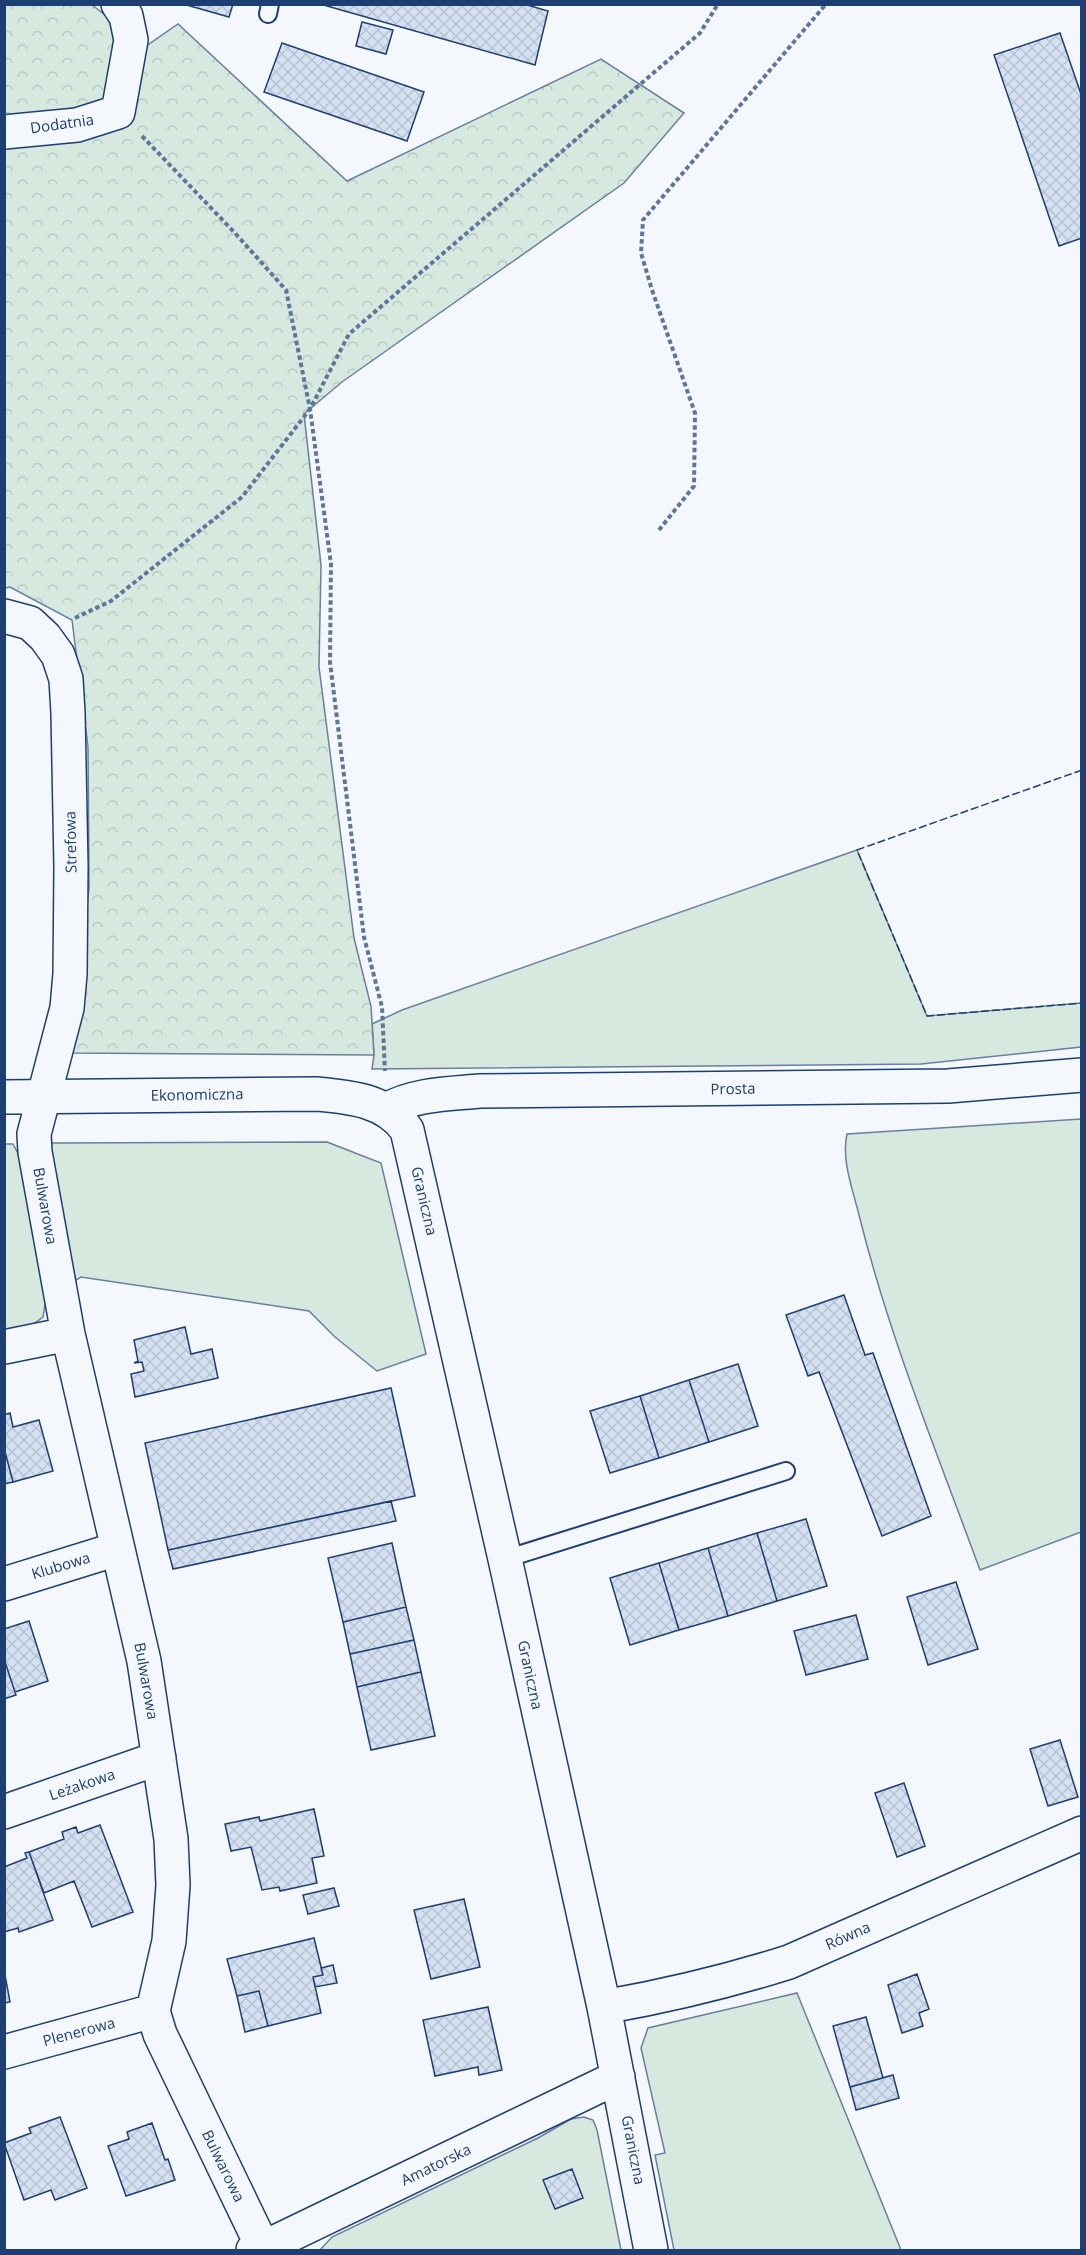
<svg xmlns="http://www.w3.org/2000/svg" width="1086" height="2255" font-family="'Open Sans',sans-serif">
  <defs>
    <pattern id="forest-crowns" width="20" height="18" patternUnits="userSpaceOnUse" patternTransform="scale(1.5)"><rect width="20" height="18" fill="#d7e8df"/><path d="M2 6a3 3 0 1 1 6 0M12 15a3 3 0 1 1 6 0" fill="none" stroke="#b8c8c3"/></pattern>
    <pattern id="building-cross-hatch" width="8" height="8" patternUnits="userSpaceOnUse" patternTransform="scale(1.5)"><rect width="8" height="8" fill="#d5e0f0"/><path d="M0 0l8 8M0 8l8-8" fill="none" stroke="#b6c1d1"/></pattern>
  </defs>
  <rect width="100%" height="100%" fill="#f4f7fb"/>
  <!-- green -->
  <path fill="#d7e8df" stroke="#687fa3" stroke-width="1.5" d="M857,850L927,1016L1081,1003V1047L921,1064L372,1069L374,1055L372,1024L402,1010Z
    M1081,1119V1532L980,1570C937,1453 889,1336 859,1215C853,1190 841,1160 847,1134Z
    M327,1142L381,1163L426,1354L377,1371L335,1337L309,1311L81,1277L71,1283L48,1158L52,1143Z
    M4,1144H13L21,1159L46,1298L43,1317L32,1325L4,1333Z
    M797,1993L901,2250H674L655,2155L665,2153L641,2048L648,2028Z
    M584,2117L593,2120L597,2130L621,2250H320L332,2237L538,2138L571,2119Z"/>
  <!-- forest -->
  <path fill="url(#forest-crowns)" stroke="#687fa3" stroke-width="1.5" d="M5,5H92L146,46L178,24L347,181L601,59L684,113L624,183L342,382L304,414L321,565L319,667L354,938L371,1006L374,1055L71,1053L89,888L88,747L72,620L10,587L5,588Z"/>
  <!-- building -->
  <path fill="url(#building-cross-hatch)" stroke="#1d3f73" stroke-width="1.5" d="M183,4H233L229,17Z
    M320,4H524L548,11L535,65Z
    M362,22L393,30L386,54L356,46Z
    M1060,33L1082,97V238L1059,246L994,55Z
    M282,43L424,92L407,141L264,92Z
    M844,1295L865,1355L873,1353L931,1516L882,1536L819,1372L808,1376L786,1315Z
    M185,1327L191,1354L212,1349L218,1378L135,1397L131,1374L144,1371L142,1362L134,1363L138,1361L134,1340Z
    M738,1364L758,1426L709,1442L689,1380Z
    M689,1380L709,1442L659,1458L640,1396Z
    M391,1388L415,1496L168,1550L145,1443Z
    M640,1396L659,1458L610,1473L590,1411Z
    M10,1413L13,1427L39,1420L53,1471L13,1482L4,1448V1415Z
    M4,1448L13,1482L4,1484Z
    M391,1501L396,1521L173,1569L168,1550Z
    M806,1519L827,1586L777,1601L757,1533Z
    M757,1533L777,1601L728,1616L708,1548Z
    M392,1543L406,1607L343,1622L328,1558Z
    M708,1548L728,1616L679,1630L659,1563Z
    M659,1563L679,1630L630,1645L610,1578Z
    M956,1582L978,1649L928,1665L907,1597Z
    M406,1607L414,1640L350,1654L343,1622Z
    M856,1615L868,1659L806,1675L794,1631Z
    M29,1621L48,1681L15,1692L4,1659V1629Z
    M414,1640L421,1672L357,1687L350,1654Z
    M4,1659L16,1695L4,1699Z
    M421,1672L435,1736L371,1750L357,1687Z
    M1060,1740L1078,1797L1048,1806L1030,1749Z
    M904,1783L925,1846L897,1857L875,1793Z
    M314,1809L324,1856L312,1858L317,1883L280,1891L279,1887L262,1890L251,1847L231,1851L225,1824L259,1817L260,1821Z
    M100,1825L133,1912L92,1927L74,1881L44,1893L29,1852L64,1839L62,1832L76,1827L78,1833Z
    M29,1852L53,1920L19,1932L18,1928L4,1932V1867L27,1858L25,1853Z
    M334,1888L339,1906L308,1914L303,1895Z
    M464,1899L480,1967L431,1979L414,1910Z
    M314,1938L323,1975L313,1977L321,2013L268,2026L259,1991L237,1996L227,1959Z
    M333,1965L337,1983L315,1987L313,1977L323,1975L321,1968Z
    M4,1970L10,2002L4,2003Z
    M917,1974L929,2009L919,2013L923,2026L902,2033L888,1985Z
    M259,1991L268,2026L245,2032L237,1996Z
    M488,2007L502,2070L479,2075L478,2067L435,2076L423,2020Z
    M866,2017L883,2078L850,2087L833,2026Z
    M893,2075L899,2098L856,2110L850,2087Z
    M60,2117L87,2188L55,2200L51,2190L24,2200L4,2143L31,2133L29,2128Z
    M152,2123L165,2160L168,2159L175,2180L126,2196L108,2146L129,2139L127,2132Z
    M572,2169L583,2198L555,2209L543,2180Z"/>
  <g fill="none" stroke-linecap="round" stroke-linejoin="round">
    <defs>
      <path id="lane" d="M268,14L270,4
        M505,1559L786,1471"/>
      <path id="street" d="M4,132L77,125L118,112L131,40L126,16L118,4
        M4,616L30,623L45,637L58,655L66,679L68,713L71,867L70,974L67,1008L34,1134L35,1152L68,1334L144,1661L171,1839L173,1885L169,1941L153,2011L160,2034L264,2250
        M4,1097L317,1094C350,1097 386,1100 407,1130L505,1559L604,2007L651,2250
        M386,1110C415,1094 447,1094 480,1091L948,1086L1082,1075
        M4,1347L68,1334
        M4,1584L117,1549
        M4,1812L159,1758
        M604,2007C666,1996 729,1981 789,1962L1082,1833
        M4,2052L153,2011
        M253,2250L263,2248L618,2077"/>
    </defs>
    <!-- lane casing -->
    <use href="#lane" stroke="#1d3f73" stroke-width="20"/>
    <!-- street casing -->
    <use href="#street" stroke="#1d3f73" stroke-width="36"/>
    <!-- path -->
    <path stroke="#5e769c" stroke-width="4" stroke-dasharray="4.5 3" stroke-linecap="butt" d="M142,136L235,233L286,290L310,409L331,564L330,662L364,937L382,1007L385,1071
      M659,530L694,486L695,413L652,290L641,253L643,220L826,4
      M75,618L111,601L242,497L310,409L349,334L700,33L718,4"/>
    <!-- lane -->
    <use href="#lane" stroke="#f4f7fb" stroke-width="16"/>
    <!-- street -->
    <use href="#street" stroke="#f4f7fb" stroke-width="33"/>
    <!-- fence -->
    <path stroke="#1d3f73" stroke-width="1.5" stroke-dasharray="8 3" stroke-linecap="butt" d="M1082,770L857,850L927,1016L1082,1003"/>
  </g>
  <g text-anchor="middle" stroke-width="4.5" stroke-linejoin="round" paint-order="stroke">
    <!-- street labels -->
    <g font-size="15" fill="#1d3f73" stroke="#f4f7fb">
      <text transform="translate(62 124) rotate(-8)" y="5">Dodatnia</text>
      <text transform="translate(71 842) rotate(-91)" y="5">Strefowa</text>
      <text transform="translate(733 1089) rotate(-1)" y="5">Prosta</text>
      <text transform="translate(197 1095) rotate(-1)" y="5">Ekonomiczna</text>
      <text transform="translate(424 1201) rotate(77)" y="5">Graniczna</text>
      <text transform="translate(45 1206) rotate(80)" y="5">Bulwarowa</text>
      <text transform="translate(61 1566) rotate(-17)" y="5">Klubowa</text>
      <text transform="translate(530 1675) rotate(78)" y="5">Graniczna</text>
      <text transform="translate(146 1681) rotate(80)" y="5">Bulwarowa</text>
      <text transform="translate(82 1785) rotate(-19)" y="5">Leżakowa</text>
      <text transform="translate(848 1936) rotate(-24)" y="5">Równa</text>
      <text transform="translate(79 2032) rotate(-15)" y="5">Plenerowa</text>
      <text transform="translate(633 2150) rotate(79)" y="5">Graniczna</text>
      <text transform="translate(436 2165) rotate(-26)" y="5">Amatorska</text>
      <text transform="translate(223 2166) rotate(64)" y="5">Bulwarowa</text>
    </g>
  </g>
  <!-- border -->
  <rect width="1086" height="2255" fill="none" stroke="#1d3f73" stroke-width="12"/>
</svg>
